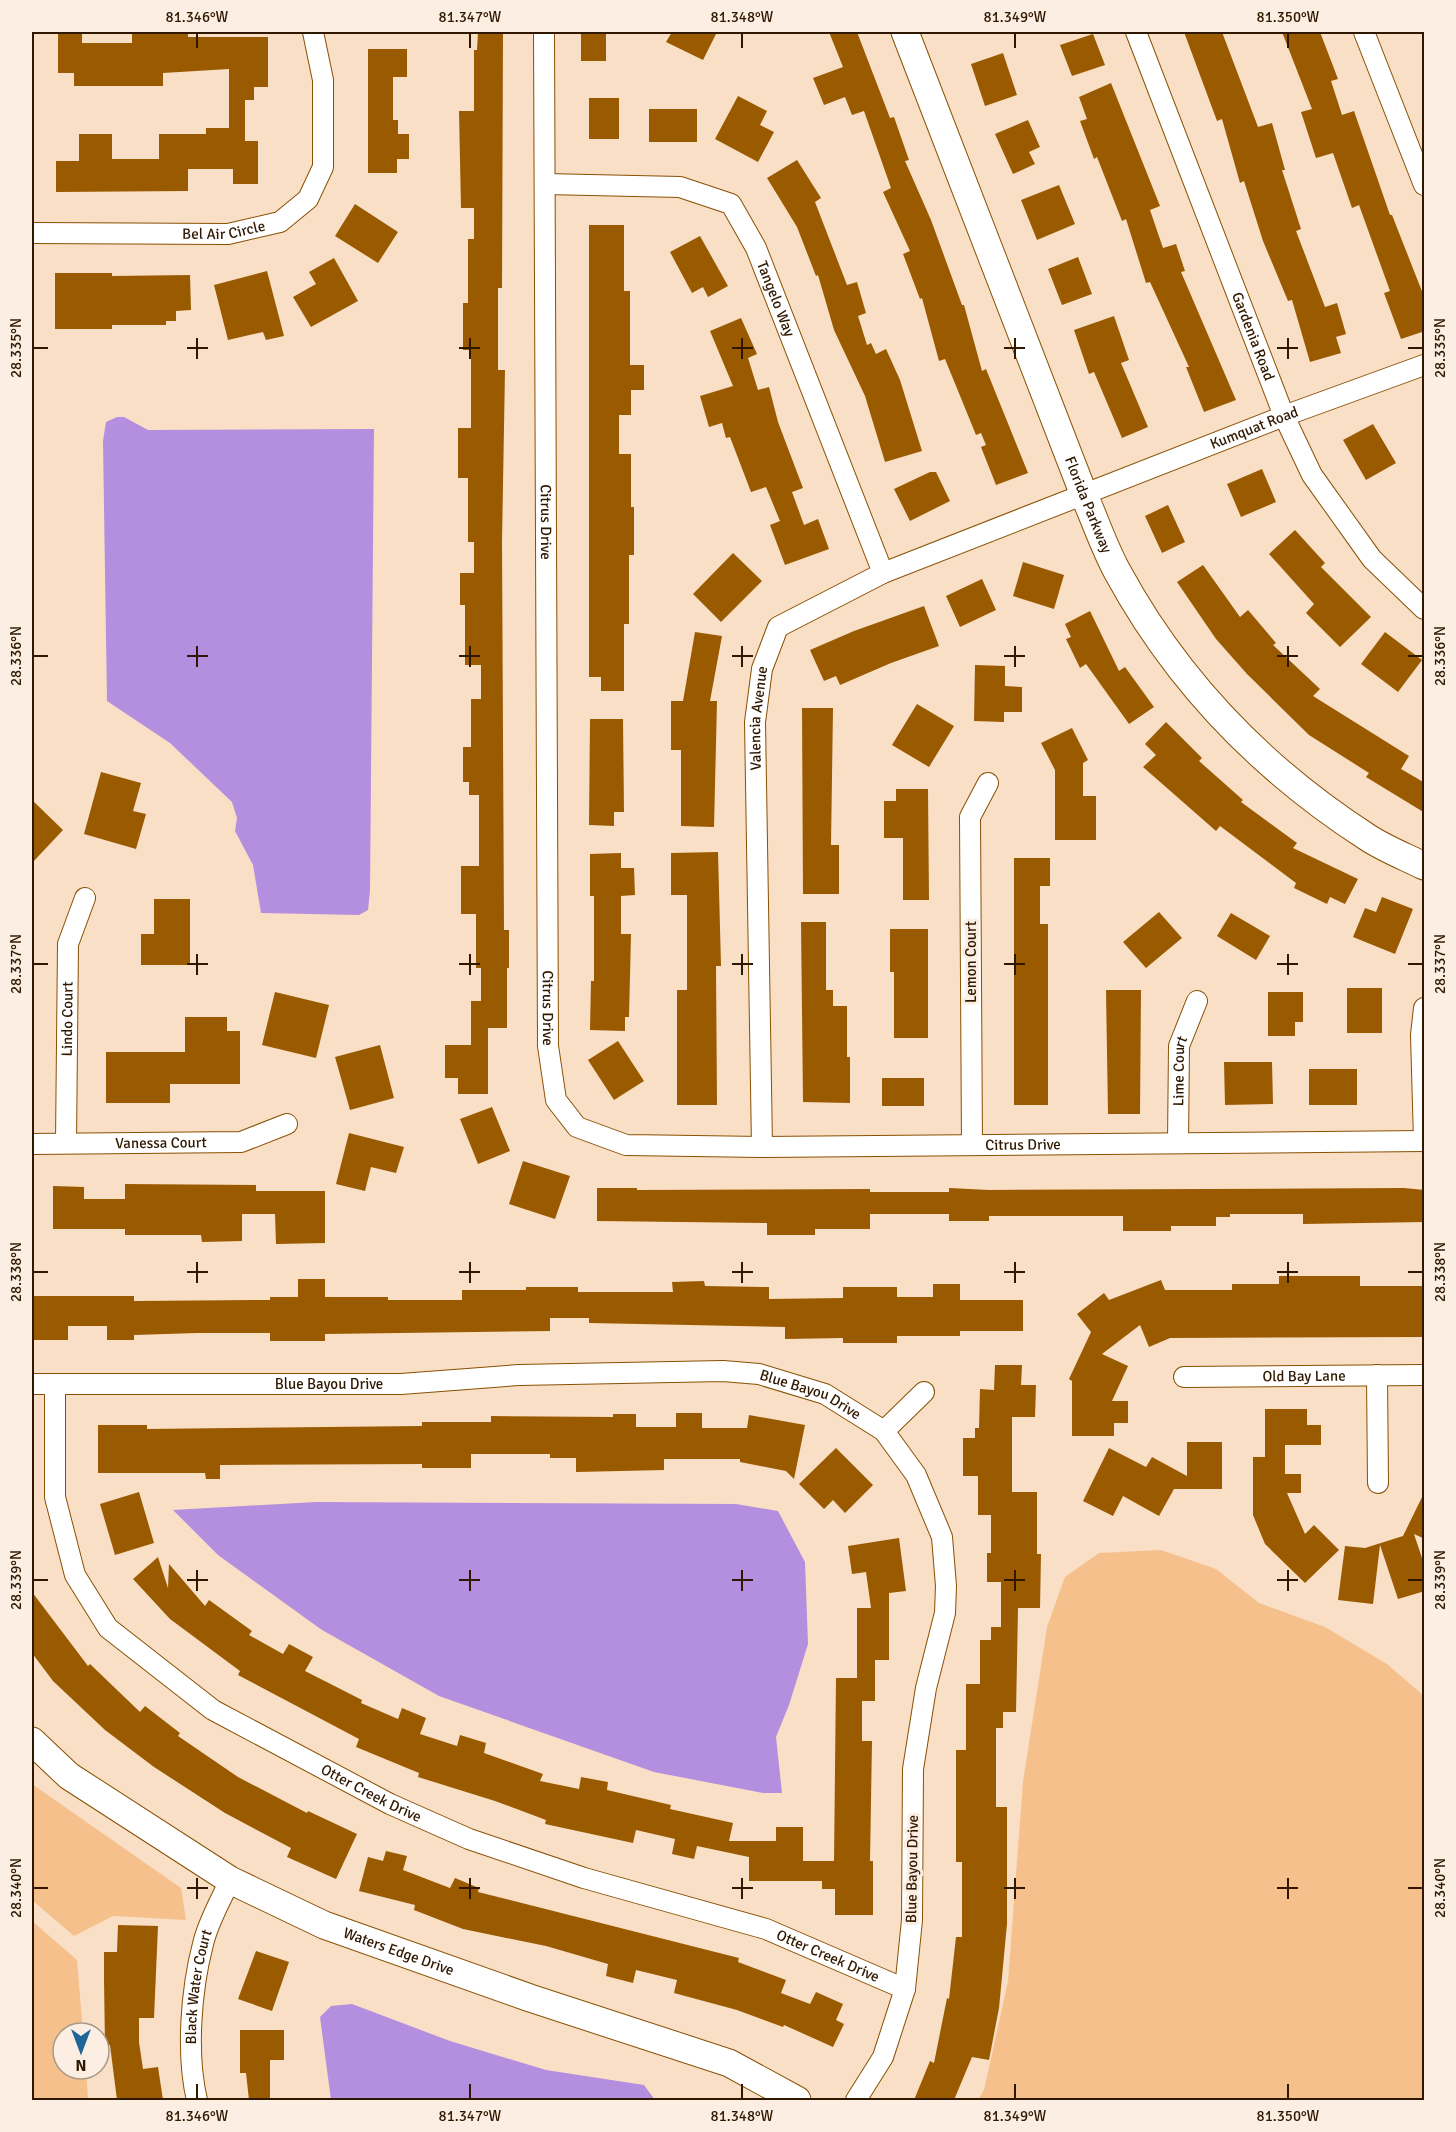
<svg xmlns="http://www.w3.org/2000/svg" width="1456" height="2132" font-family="Signika,sans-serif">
  <rect width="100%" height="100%" fill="#f9dfc6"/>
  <!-- green -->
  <path fill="#f6c08d" d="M1161,1550L1216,1569L1259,1603L1325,1627L1387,1664L1424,1696V2100H978L984,2090L1008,1981L1023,1782L1047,1627L1065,1577L1099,1553Z
    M32,1784L181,1888L186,1920L113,1916L74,1936L32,1900Z
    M32,1921L77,1960L83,2033H63V2069H86L88,2100H32Z"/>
  <!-- water -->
  <path fill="#b48edf" d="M117,417H124L148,430L374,429L370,891L368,910L359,915L261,913L253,865L235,831L237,818L232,802L170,743L107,701L103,441L106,422Z
    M316,1502L736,1504L778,1511L805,1562L808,1644L789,1705L776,1737L782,1793H763L654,1772L439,1696L322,1630L218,1555L173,1510Z
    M352,2004L450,2041L546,2070L644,2085L655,2100H331L320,2017L331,2006Z"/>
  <!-- building -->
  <path fill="#9a5a00" d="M58,32H82V43H132V32H188V37H268V87H254V100H245V141H258V184H233V169H188V191L56,192V161H79V134H112V159H159V134H206V128H229V69L163,73V86H74V73H58Z
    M478,32H503L502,288H498V370H505L502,542L504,930H509V968H507V1028H488V1094H458V1078H445V1045H471V1001H481V968H476V914H461V866H479V795H469V782H463V747H471V699H481V665H465V605H460V573H474V542H468V478H458V428H471V350H463V303H468V239H474V208H461L459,111H474V50H477Z
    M581,32H606V61H581Z
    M672,32H717L703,60L666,42Z
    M829,32H857L890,118L894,117L909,160L905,161L931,220L962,305H964L982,371L986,369L1028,473L996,485L981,447L986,445L981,433L976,435L945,359L939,361L922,298L920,299L903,254L910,251L883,192L891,188L864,111L852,115L845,97L824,105L813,78L843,67Z
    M1184,32H1222L1258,127L1272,123L1285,170H1282L1301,229L1296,231L1325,307L1337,303L1346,334L1336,337L1341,353L1310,362L1292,300L1288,301L1263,241L1244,181L1240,183L1222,119L1217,121Z
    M1282,32H1320L1338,79L1331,81L1342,115L1354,111L1390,215H1392L1425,299V331L1401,339L1384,293L1390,291L1359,205L1352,208L1333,153L1316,158L1301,112L1312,109Z
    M1093,34L1105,65L1072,76L1060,45Z
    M368,49H407V77H393V120H398V134H409V159H397V173H368Z
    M1003,53L1017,95L985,106L971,64Z
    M1111,83L1160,206L1150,210L1163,248L1176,244L1185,271L1181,272L1236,400L1204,412L1186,367H1189L1150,282L1146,283L1126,219L1122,221L1097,157L1094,159L1080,121L1087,119L1079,97Z
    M738,96L767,111L760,125L774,132L758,162L715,139Z
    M589,98H619V139H589Z
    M649,109H697V142H649Z
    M1028,120L1040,147L1029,152L1035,164L1013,174L995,134Z
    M797,160L821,198L815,202L847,285L857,282L866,313L858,316L867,345L871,343L876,354L886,349L900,380L922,451L885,462L865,396L834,330L818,275L816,276L797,227L767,178Z
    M1059,185L1075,224L1037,240L1021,200Z
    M355,204L398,232L378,263L335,236Z
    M589,225H624V291H630V365H644V390H631V415H619V454H631V507H634V555H629V624H624V691H601V677H589Z
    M700,236L728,286L708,297L703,287L692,293L670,252Z
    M1078,257L1092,294L1062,305L1048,269Z
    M334,258L358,301L311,327L293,297L316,284L309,272Z
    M267,271L284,336L266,340L263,332L228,340L214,285Z
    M55,273H112V276L190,275L191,310L176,311V321H166V325H112V329H55Z
    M1114,316L1129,360L1121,363L1148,427L1122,438L1094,372L1089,374L1074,330Z
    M741,318L757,354L748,358L758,390L769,387L778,422L803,488L792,492L804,525L818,519L829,549L785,565L770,525L780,521L766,487L751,492L730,437L726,438L722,423L709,427L700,396L733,386L710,331Z
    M1373,424L1396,463L1366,480L1343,440Z
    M1262,469L1276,502L1241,517L1227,484Z
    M930,472H936L950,501L910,521L894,489Z
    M1168,505L1185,542L1162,553L1145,516Z
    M1295,530L1325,563L1321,567L1371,617L1340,647L1306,613L1314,604L1269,554Z
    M733,553L762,581L721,622L693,594Z
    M1023,562L1064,575L1054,609L1013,596Z
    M1203,565L1240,617L1248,610L1276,643L1273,645L1320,689L1313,696L1409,756L1401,769L1425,783V813L1366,777L1369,773L1309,735L1247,674L1216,639L1177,582Z
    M982,579L996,610L960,627L946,596Z
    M924,606L939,646L891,663L840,685L836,676L824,681L810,650L854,631Z
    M1090,611L1119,671L1125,667L1154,707L1129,724L1086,664L1080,668L1066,639L1071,637L1065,624Z
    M695,632L722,636L710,701H717L714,827L681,826V750H671V701H683Z
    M1385,632L1422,660L1398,692L1361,664Z
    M975,665L1005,666V686L1022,687V712H1004V722L974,721Z
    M917,704L954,726L929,767L892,745Z
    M802,708H833L831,845H839V894H803Z
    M590,719H623L624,812H614V826L589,825Z
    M1166,722L1202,758L1199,761L1243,800L1241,802L1297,843L1293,848L1358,879L1345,904L1330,897L1327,904L1294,888L1296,883L1220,826L1216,831L1143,767L1156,755L1145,744Z
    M1072,728L1088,760L1083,763V796H1096V840H1055V770L1041,743Z
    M101,772L141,783L133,811L146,814L136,849L84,834Z
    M896,789H928L929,900H903V838H884V801H896Z
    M32,800L63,830L32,863Z
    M718,852L721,966H716L717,1105H677V990H687V895H671V853Z
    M621,853V868H634L635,895L621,896V934H631L629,1017H625V1031L590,1030L591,981H594V896H590V854Z
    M1014,858H1050V886H1040V924H1048V1105H1014Z
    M1382,897L1413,909L1395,954L1353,937L1365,908L1376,912Z
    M154,899H190V965H141V934H154Z
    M1159,912L1182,938L1146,968L1123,942Z
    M1231,913L1270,936L1256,960L1217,936Z
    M801,922H826V990H833V1006H847V1057H850V1103L803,1102Z
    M890,929H928V1038H894V972H890Z
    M1347,988H1382V1033H1347Z
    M1106,990H1141L1140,1114H1108Z
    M275,992L329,1005L316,1058L262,1045Z
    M1268,992H1303V1022H1295V1036H1268Z
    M185,1017H227V1031H240V1084H170V1103H106V1052H185Z
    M618,1041L644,1081L614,1100L588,1060Z
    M380,1045L394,1098L350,1110L335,1057Z
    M1224,1062H1272L1273,1104L1225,1105Z
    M1309,1069H1357V1105H1309Z
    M882,1078H924V1106H882Z
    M492,1107L510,1151L478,1164L460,1119Z
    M349,1133L404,1147L396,1173L371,1167L365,1191L336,1184Z
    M523,1161L570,1176L555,1219L509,1204Z
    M125,1184L256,1185V1191H325V1243L276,1244L275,1214H242V1241L202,1242L201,1235H125V1229H53V1186L84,1187V1199H125Z
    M597,1188H637V1190L870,1189V1192H949V1188L989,1190L1404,1188L1425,1190V1222L1303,1224V1214H1230V1217H1216V1226H1171V1231H1123V1216H989V1221H949V1214H870V1229H815V1235H767V1223L597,1221Z
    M1279,1276H1360V1286H1425V1337L1170,1338L1149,1347L1140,1325L1102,1354L1128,1366L1112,1401H1128V1423H1114V1436H1072V1381L1069,1379L1091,1332L1077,1314L1104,1293L1109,1300L1161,1280L1165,1290H1232V1284H1279Z
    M298,1279H325V1297H388V1300H462V1290H526V1287H578V1292H673L672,1282L704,1281L705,1286L769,1287V1299L843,1298V1287H897V1297H933V1284H960V1300H1023V1331H960V1336H897V1343H843V1338L785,1339V1327L589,1323V1318H550V1331L325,1334V1341H270V1333H197L134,1335V1340H107V1326H68V1340H32V1296H134V1301L270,1300V1297H298Z
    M995,1365H1022L1021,1385H1036L1035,1417H1012V1492H1037V1554H1041L1040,1608H1018L1016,1712H1003V1728H996V1807H1007V1924L999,2008L989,2060L972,2057L954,2100H914L930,2061L934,2063L947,1998L949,1999L956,1937H962V1862H956V1750H966V1684H980V1640H991V1627H1001V1582H987V1553H991V1515H978V1476H963V1438H975V1428H979L980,1389L994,1390Z
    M1265,1409H1307V1425H1321V1445H1285V1474H1301V1493H1287L1305,1534L1314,1525L1339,1550L1305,1583L1265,1544L1253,1515V1457H1265Z
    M676,1413H702V1428H747L749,1415L805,1425L794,1479L786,1471L740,1462V1459H664V1470L576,1472V1458H550V1454H471V1468H422V1464L220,1465V1479H206L205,1473H98V1425H147V1429L422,1426V1422H491V1416L613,1417V1414H636V1427H676Z
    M1187,1442H1222V1489H1174L1159,1516L1123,1496L1113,1516L1083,1501L1109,1448L1146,1467L1152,1457L1187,1476Z
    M836,1448L873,1485L845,1513L833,1500L824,1509L799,1484Z
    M1425,1491V1539L1414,1534L1425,1567V1591L1398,1599L1380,1545L1373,1604L1338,1600L1345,1546L1365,1548L1403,1536Z
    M139,1492L154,1543L115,1555L100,1504Z
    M899,1538L906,1591L889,1593V1660H875V1701H862V1741H872L870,1861H873V1915H835V1889H822V1881H749V1857L697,1846L694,1859L672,1854L675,1839L636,1830L633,1843L545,1824L546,1820L495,1801L418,1777L419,1773L356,1747L359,1739L238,1675L240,1671L170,1619L133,1579L158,1557L168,1588L169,1564L205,1606L209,1600L252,1631L249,1635L283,1654L289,1644L313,1657L305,1671L362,1700L361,1703L398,1719L402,1708L426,1718L420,1734L457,1746L460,1735L486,1743L484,1753L543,1774L540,1781L579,1789L581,1777L608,1782L607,1790L671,1805L670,1809L733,1823L729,1841H776V1827H803V1861H834L836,1678H857V1608H871L866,1572L852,1574L848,1546Z
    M32,1592L88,1666L90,1664L140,1712L145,1706L180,1733L178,1736L238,1777L307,1813L308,1811L357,1834L336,1879L287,1857L291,1848L225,1813L154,1767L105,1730L53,1681L32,1653Z
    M386,1851L407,1856L403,1870L450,1888L455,1878L479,1888L478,1892L739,1958L738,1962L786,1980L781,1993L810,2004L816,1992L843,2004L836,2020L844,2024L833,2047L784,2025L783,2027L737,2010L674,1993L677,1980L636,1970L633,1983L606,1976L608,1964L546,1946L463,1929L414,1910L415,1905L359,1891L368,1857L383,1861Z
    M118,1925L158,1926L154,2018H139V2042L143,2069L158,2067L163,2100H117L110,2045H105L104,1980V1952H117Z
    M256,1951L289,1962L272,2011L238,1999Z
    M240,2030H284V2060H270V2100H249L246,2073H240Z"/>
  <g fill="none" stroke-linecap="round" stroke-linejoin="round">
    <defs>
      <g id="street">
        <path id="s1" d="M544,32L548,1046L556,1100L577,1127L626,1145L762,1147L1424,1141"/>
        <path id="s2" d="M1136,32L1284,416L1312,475L1372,559L1424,609"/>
        <path d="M1364,32L1424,185"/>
        <path id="s3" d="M545,184L680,187L731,204L756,248L883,573"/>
        <path id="s4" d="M32,233L228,234L280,222L308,199L323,167V80L313,32"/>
        <path d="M1424,1141L1421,1035L1424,1008"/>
        <path id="s5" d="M66,1143L68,944L85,898"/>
        <path id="s6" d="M1178,1143L1179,1046L1197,1001"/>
        <path id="s7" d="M32,1144L241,1142L287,1124"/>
        <path d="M972,1145L970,817L988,783"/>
        <path id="s8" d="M762,1147L755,722L762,669L778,627L883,573L1284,416L1424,365"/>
        <path d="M1377,1375L1378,1483"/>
        <path id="s9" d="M1184,1377L1424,1375"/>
        <path id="s10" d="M32,1384H401L519,1375L723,1371L759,1374L825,1394L884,1431L916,1475L942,1537L946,1586L945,1613L926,1688L913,1769L912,1920L905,1989L883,2057L856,2100"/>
        <path id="s11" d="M55,1384V1497L75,1575L108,1628L213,1710L390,1804L469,1839L584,1878L766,1929L905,1989"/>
        <path d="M884,1431L924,1392"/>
        <path id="s12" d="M197,2100C186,2054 191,1990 203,1944C208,1922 221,1900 230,1880"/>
      </g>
      <g id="secondary">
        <path id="s13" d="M905,32L1084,495C1095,520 1104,547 1117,571C1177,682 1262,769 1367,837C1385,849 1406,857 1424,866"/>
        <path id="s14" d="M32,1741L69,1776L230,1880L324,1925L530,1998L729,2063L797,2100"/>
      </g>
    </defs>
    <!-- street casing -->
    <use href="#street" stroke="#895003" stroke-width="22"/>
    <!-- secondary casing -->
    <use href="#secondary" stroke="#895003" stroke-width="29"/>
    <!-- street -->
    <use href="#street" stroke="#fff" stroke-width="20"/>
    <!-- secondary -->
    <use href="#secondary" stroke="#fff" stroke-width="27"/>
  </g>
  <!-- ticks -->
  <path fill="none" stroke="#301800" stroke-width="2" d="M197,33V48M470,33V48M742,33V48M1015,33V48M1288,33V48M197,338V359M470,338V359M742,338V359M1015,338V359M1288,338V359M33,348H48M187,348H208M459,348H480M732,348H753M1004,348H1025M1277,348H1298M1408,348H1423M197,646V667M470,646V667M742,646V667M1015,646V667M1288,646V667M33,656H48M187,656H208M459,656H480M732,656H753M1004,656H1025M1277,656H1298M1408,656H1423M197,954V975M470,954V975M742,954V975M1015,954V975M1288,954V975M33,964H48M187,964H208M459,964H480M732,964H753M1004,964H1025M1277,964H1298M1408,964H1423M197,1262V1283M470,1262V1283M742,1262V1283M1015,1262V1283M1288,1262V1283M33,1272H48M187,1272H208M459,1272H480M732,1272H753M1004,1272H1025M1277,1272H1298M1408,1272H1423M197,1570V1591M470,1570V1591M742,1570V1591M1015,1570V1591M1288,1570V1591M33,1580H48M187,1580H208M459,1580H480M732,1580H753M1004,1580H1025M1277,1580H1298M1408,1580H1423M197,1878V1899M470,1878V1899M742,1878V1899M1015,1878V1899M1288,1878V1899M33,1888H48M187,1888H208M459,1888H480M732,1888H753M1004,1888H1025M1277,1888H1298M1408,1888H1423M197,2084V2099M470,2084V2099M742,2084V2099M1015,2084V2099M1288,2084V2099"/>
  <g text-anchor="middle" stroke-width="6" stroke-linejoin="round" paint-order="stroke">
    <!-- street labels -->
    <g font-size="15" fill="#301800" stroke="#fceee2">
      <text dy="5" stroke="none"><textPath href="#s4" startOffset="192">Bel Air Circle</textPath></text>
      <text dy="5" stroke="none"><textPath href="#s3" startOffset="294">Tangelo Way</textPath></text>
      <text dy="5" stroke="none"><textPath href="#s2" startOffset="326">Gardenia Road</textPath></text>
      <text dy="5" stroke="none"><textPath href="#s8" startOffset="1040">Kumquat Road</textPath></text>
      <text dy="5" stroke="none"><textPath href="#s13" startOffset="507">Florida Parkway</textPath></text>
      <text dy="5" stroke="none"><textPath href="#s1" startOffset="490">Citrus Drive</textPath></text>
      <text dy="5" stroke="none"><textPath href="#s8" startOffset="429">Valencia Avenue</textPath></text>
      <text transform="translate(971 962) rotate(-90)" y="5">Lemon Court</text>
      <text dy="5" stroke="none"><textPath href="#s1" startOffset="976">Citrus Drive</textPath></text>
      <text dy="5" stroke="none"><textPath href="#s5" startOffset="124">Lindo Court</textPath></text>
      <text dy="5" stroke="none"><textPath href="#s6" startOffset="72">Lime Court</textPath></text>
      <text dy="5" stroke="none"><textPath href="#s7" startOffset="129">Vanessa Court</textPath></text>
      <text dy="5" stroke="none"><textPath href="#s1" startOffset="1552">Citrus Drive</textPath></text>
      <text dy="5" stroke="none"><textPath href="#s9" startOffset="120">Old Bay Lane</textPath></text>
      <text dy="5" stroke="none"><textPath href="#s10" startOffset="297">Blue Bayou Drive</textPath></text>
      <text dy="5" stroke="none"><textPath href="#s10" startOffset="783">Blue Bayou Drive</textPath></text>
      <text dy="5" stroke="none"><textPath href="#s11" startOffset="568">Otter Creek Drive</textPath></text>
      <text transform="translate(912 1869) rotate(-89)" y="5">Blue Bayou Drive</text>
      <text dy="5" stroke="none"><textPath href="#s14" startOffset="426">Waters Edge Drive</textPath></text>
      <text dy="5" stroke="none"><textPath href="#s11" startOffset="1054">Otter Creek Drive</textPath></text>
      <text dy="5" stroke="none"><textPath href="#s12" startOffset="114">Black Water Court</textPath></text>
    </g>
  </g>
  <!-- border -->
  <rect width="1456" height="2132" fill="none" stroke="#fceee2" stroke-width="66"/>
  <!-- north arrow -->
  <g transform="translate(81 2051) rotate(180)"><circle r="28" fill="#fceee2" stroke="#aa9888" stroke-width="1.5"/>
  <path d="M0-4.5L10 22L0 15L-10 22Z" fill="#1e669a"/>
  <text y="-9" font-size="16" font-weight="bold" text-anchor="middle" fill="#301800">N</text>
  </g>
  <rect x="33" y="33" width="1390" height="2066" fill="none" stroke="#301800" stroke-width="2"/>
  <g font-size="15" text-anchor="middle" fill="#301800">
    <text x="197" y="22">81.346°W</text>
    <text x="470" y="22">81.347°W</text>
    <text x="742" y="22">81.348°W</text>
    <text x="1015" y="22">81.349°W</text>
    <text x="1288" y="22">81.350°W</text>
    <text transform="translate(1440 348) rotate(-90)" y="5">28.335°N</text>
    <text transform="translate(16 348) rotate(-90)" y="5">28.335°N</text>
    <text transform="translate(1440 656) rotate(-90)" y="5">28.336°N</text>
    <text transform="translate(16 656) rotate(-90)" y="5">28.336°N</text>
    <text transform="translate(1440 964) rotate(-90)" y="5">28.337°N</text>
    <text transform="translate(16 964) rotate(-90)" y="5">28.337°N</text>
    <text transform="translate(1440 1272) rotate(-90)" y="5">28.338°N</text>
    <text transform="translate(16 1272) rotate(-90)" y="5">28.338°N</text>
    <text transform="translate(1440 1580) rotate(-90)" y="5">28.339°N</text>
    <text transform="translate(16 1580) rotate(-90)" y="5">28.339°N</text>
    <text transform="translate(1440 1888) rotate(-90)" y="5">28.340°N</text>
    <text transform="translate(16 1888) rotate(-90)" y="5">28.340°N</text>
    <text x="197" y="2121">81.346°W</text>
    <text x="470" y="2121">81.347°W</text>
    <text x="742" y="2121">81.348°W</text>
    <text x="1015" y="2121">81.349°W</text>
    <text x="1288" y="2121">81.350°W</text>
  </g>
</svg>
